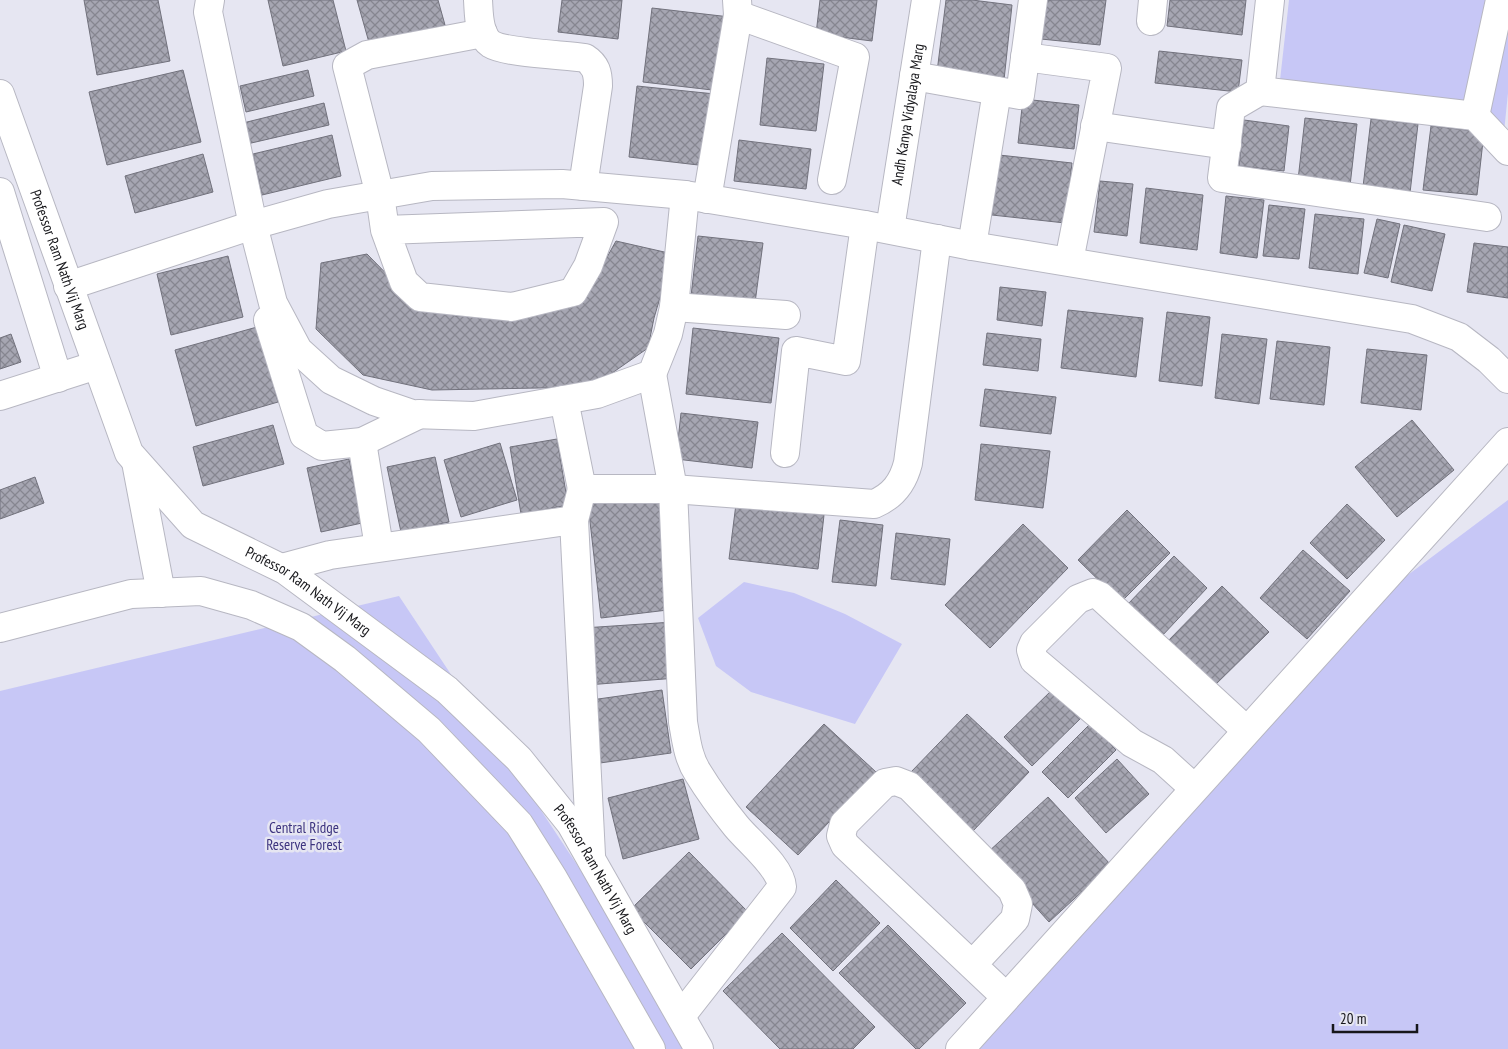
<svg xmlns="http://www.w3.org/2000/svg" width="1508" height="1049" font-family="'PT Sans Narrow',sans-serif">
  <defs>
    <pattern id="building-cross-hatch" width="8" height="8" patternUnits="userSpaceOnUse" patternTransform="scale(1.25)"><rect width="8" height="8" fill="#a6a6b2"/><path d="M0 0l8 8M0 8l8-8" fill="none" stroke="#868690"/></pattern>
  </defs>
  <rect width="100%" height="100%" fill="#e6e6f2"/>
  <!-- green -->
  <path fill="#c7c7f6" d="M1289,0H1508V93L1504,132L1277,107Z
    M1508,500V1049H946L1329,634Z
    M744,582L794,593L845,614L902,644L855,724L751,692L716,666L698,618Z
    M399,596L699,1049H0V691Z"/>
  <!-- building -->
  <path fill="url(#building-cross-hatch)" stroke="#71717c" d="M84,0H158L170,61L97,75Z
    M268,0H333L346,51L283,66Z
    M357,0H438L445,25L370,46Z
    M562,0H622L618,39L558,32Z
    M820,0H877L872,41L816,34Z
    M946,0H972L1012,5L1004,80L937,72Z
    M1046,0H1106L1100,45L1041,39Z
    M1170,0H1246L1242,35L1167,26Z
    M652,8L730,17L721,91L643,82Z
    M1159,51L1242,60L1238,92L1155,83Z
    M767,58L824,64L816,131L760,125Z
    M183,70L201,142L107,165L89,92Z
    M308,70L314,96L246,112L240,86Z
    M637,86L715,94L707,166L629,157Z
    M1023,99L1079,105L1074,149L1018,143Z
    M324,103L329,125L247,144L243,123Z
    M1305,118L1357,124L1350,186L1298,180Z
    M1371,119L1418,124L1410,193L1363,187Z
    M1244,120L1289,126L1284,171L1239,166Z
    M1431,126L1484,132L1477,195L1423,190Z
    M332,135L341,176L262,195L253,154Z
    M739,140L811,149L806,189L734,181Z
    M203,154L213,192L135,213L125,176Z
    M999,155L1072,163L1065,223L992,215Z
    M1100,181L1133,184L1127,236L1094,232Z
    M1146,188L1203,195L1197,250L1140,243Z
    M1226,196L1264,200L1257,258L1220,253Z
    M1269,205L1305,209L1299,259L1263,256Z
    M1315,214L1364,219L1358,274L1309,268Z
    M1377,219L1400,224L1388,278L1364,273Z
    M1404,225L1445,234L1432,291L1391,282Z
    M698,236L763,243L755,303L691,296Z
    M616,241L673,254L654,318L648,348L592,387L432,390L363,375L316,329L321,263L367,254L415,303L456,316L503,313L583,300Z
    M1474,243L1508,247V298L1467,292Z
    M228,256L243,317L171,335L157,274Z
    M1000,287L1046,292L1042,326L997,320Z
    M1068,310L1143,318L1136,377L1061,368Z
    M1167,312L1210,317L1202,386L1159,381Z
    M257,327L278,402L196,426L175,350Z
    M693,328L779,338L771,403L686,394Z
    M987,333L1041,339L1038,371L983,365Z
    M11,334L21,362L0,369V338Z
    M1222,334L1267,339L1259,404L1215,398Z
    M1277,341L1330,347L1324,405L1270,399Z
    M1367,349L1427,355L1421,410L1361,403Z
    M985,389L1056,397L1051,434L980,426Z
    M681,413L758,422L752,468L676,459Z
    M1412,420L1454,470L1397,517L1355,467Z
    M273,425L284,464L203,486L193,447Z
    M557,439L568,505L521,514L510,447Z
    M500,443L517,500L461,517L444,460Z
    M981,444L1050,451L1043,508L975,500Z
    M435,457L449,522L401,532L387,467Z
    M349,459L362,523L321,532L307,468Z
    M35,477L44,503L0,519V490Z
    M663,495L676,609L601,618L588,504Z
    M736,504L824,515L818,569L729,559Z
    M1347,504L1385,540L1347,579L1310,543Z
    M1127,510L1170,553L1121,602L1078,560Z
    M840,520L883,525L876,586L832,582Z
    M1023,524L1068,568L990,648L945,605Z
    M896,533L950,539L945,585L891,579Z
    M1303,550L1350,591L1307,639L1260,598Z
    M1174,556L1207,588L1161,637L1127,605Z
    M1222,586L1269,632L1210,690L1164,645Z
    M673,622L677,678L587,685L583,628Z
    M1054,688L1082,717L1032,766L1004,737Z
    M662,690L671,753L600,763L591,700Z
    M967,714L1029,772L973,831L911,772Z
    M824,724L876,772L798,855L746,807Z
    M1090,724L1116,750L1068,798L1042,772Z
    M1117,759L1149,794L1106,833L1075,798Z
    M683,779L699,839L623,859L608,798Z
    M1048,797L1111,865L1049,922L987,853Z
    M689,852L748,912L691,969L631,909Z
    M836,880L880,923L833,971L790,928Z
    M888,925L966,1003L919,1049H916L839,973Z
    M782,933L875,1027L853,1049H780L723,991Z"/>
  <g fill="none" stroke-linecap="round" stroke-linejoin="round">
    <defs>
      <g id="minor">
        <path d="M210,0L208,12L253,225L273,303L298,350L331,380L374,401L412,414L474,416L597,394L652,374L668,334L674,307L685,195"/>
        <path d="M478,0C479,14 478,35 491,44C505,53 566,55 585,58C596,65 598,73 598,86L583,186"/>
        <path d="M737,0L738,15L855,57L832,180"/>
        <path d="M1270,0L1260,91L1231,108L1222,178L1487,217"/>
        <path d="M1151,21L1153,0"/>
        <path d="M1025,57L1107,68L1069,261"/>
        <path d="M914,76L1020,95L1033,0"/>
        <path d="M1260,91L1475,116L1508,151"/>
        <path id="s1" d="M0,94L129,453L193,525L285,570L447,690L519,759L571,824L699,1049"/>
        <path d="M1475,116L1500,0"/>
        <path d="M1095,126L1227,145"/>
        <path d="M0,192L58,378"/>
        <path d="M707,199L738,15"/>
        <path id="s2" d="M890,229L926,0"/>
        <path d="M385,230L604,222L588,266L573,292L512,307L420,297L404,282L385,230L380,195L347,66L367,55L483,33"/>
        <path d="M972,246L997,91"/>
        <path d="M68,286L253,225L328,204L432,186L562,184L685,195L865,225L972,246L1412,319L1459,337L1489,360L1508,379"/>
        <path d="M674,307L786,315"/>
        <path d="M268,320L304,435L322,446L362,442L420,414"/>
        <path d="M652,374L673,489L683,722C686,739 688,758 698,773C709,791 723,810 736,826C749,842 781,867 782,887L681,1016"/>
        <path d="M0,396L97,365"/>
        <path d="M564,400L582,489"/>
        <path d="M362,442L379,547"/>
        <path d="M785,453L796,351L846,361L865,225"/>
        <path d="M136,462L161,593"/>
        <path d="M282,568L330,555L574,520"/>
        <path d="M0,628L131,594L201,591L251,605L301,627L345,659L429,730L519,824L553,878L651,1049"/>
        <path d="M1194,788L1163,760L1132,743L1034,660L1031,650L1034,643L1078,599L1093,593L1100,596L1246,730"/>
        <path d="M591,855L574,520L582,489H673L874,504C893,496 903,483 908,463L937,239"/>
        <path d="M972,965L1015,919L1018,904L1012,890L909,786L896,781L885,783L844,824L841,836L845,845L1006,997"/>
        <path d="M960,1049L1508,442"/>
      </g>
    </defs>
    <!-- minor casing -->
    <use href="#minor" stroke="#b7b7c2" stroke-width="30"/>
    <!-- minor -->
    <use href="#minor" stroke="#fff" stroke-width="28"/>
  </g>
  <g text-anchor="middle" stroke-width="5" stroke-linejoin="round" paint-order="stroke">
    <!-- street labels -->
    <g font-size="15" fill="#16161a" stroke="#e6e6f2">
      <text dy="5" stroke="none"><textPath href="#s2" startOffset="116">Andh Kanya Vidyalaya Marg</textPath></text>
      <text dy="5" stroke="none"><textPath href="#s1" startOffset="176">Professor Ram Nath Vij Marg</textPath></text>
      <text dy="5" stroke="none"><textPath href="#s1" startOffset="611">Professor Ram Nath Vij Marg</textPath></text>
      <text dy="5" stroke="none"><textPath href="#s1" startOffset="1016">Professor Ram Nath Vij Marg</textPath></text>
    </g>
    <!-- park labels -->
    <g font-size="15" fill="#3d347f" stroke="#e6e6f2">
      <text x="304" y="833">Central Ridge<tspan x="304" dy="17">Reserve Forest</tspan></text>
    </g>
  </g>
  <!-- scale -->
  <path d="M1333 1024v8h84v-8" fill="none" stroke="#16161a" stroke-width="2.5"/>
  <text x="1340" y="1024" font-size="15" fill="#16161a" stroke="#e6e6f2" stroke-width="4" paint-order="stroke">20 m</text>
</svg>
